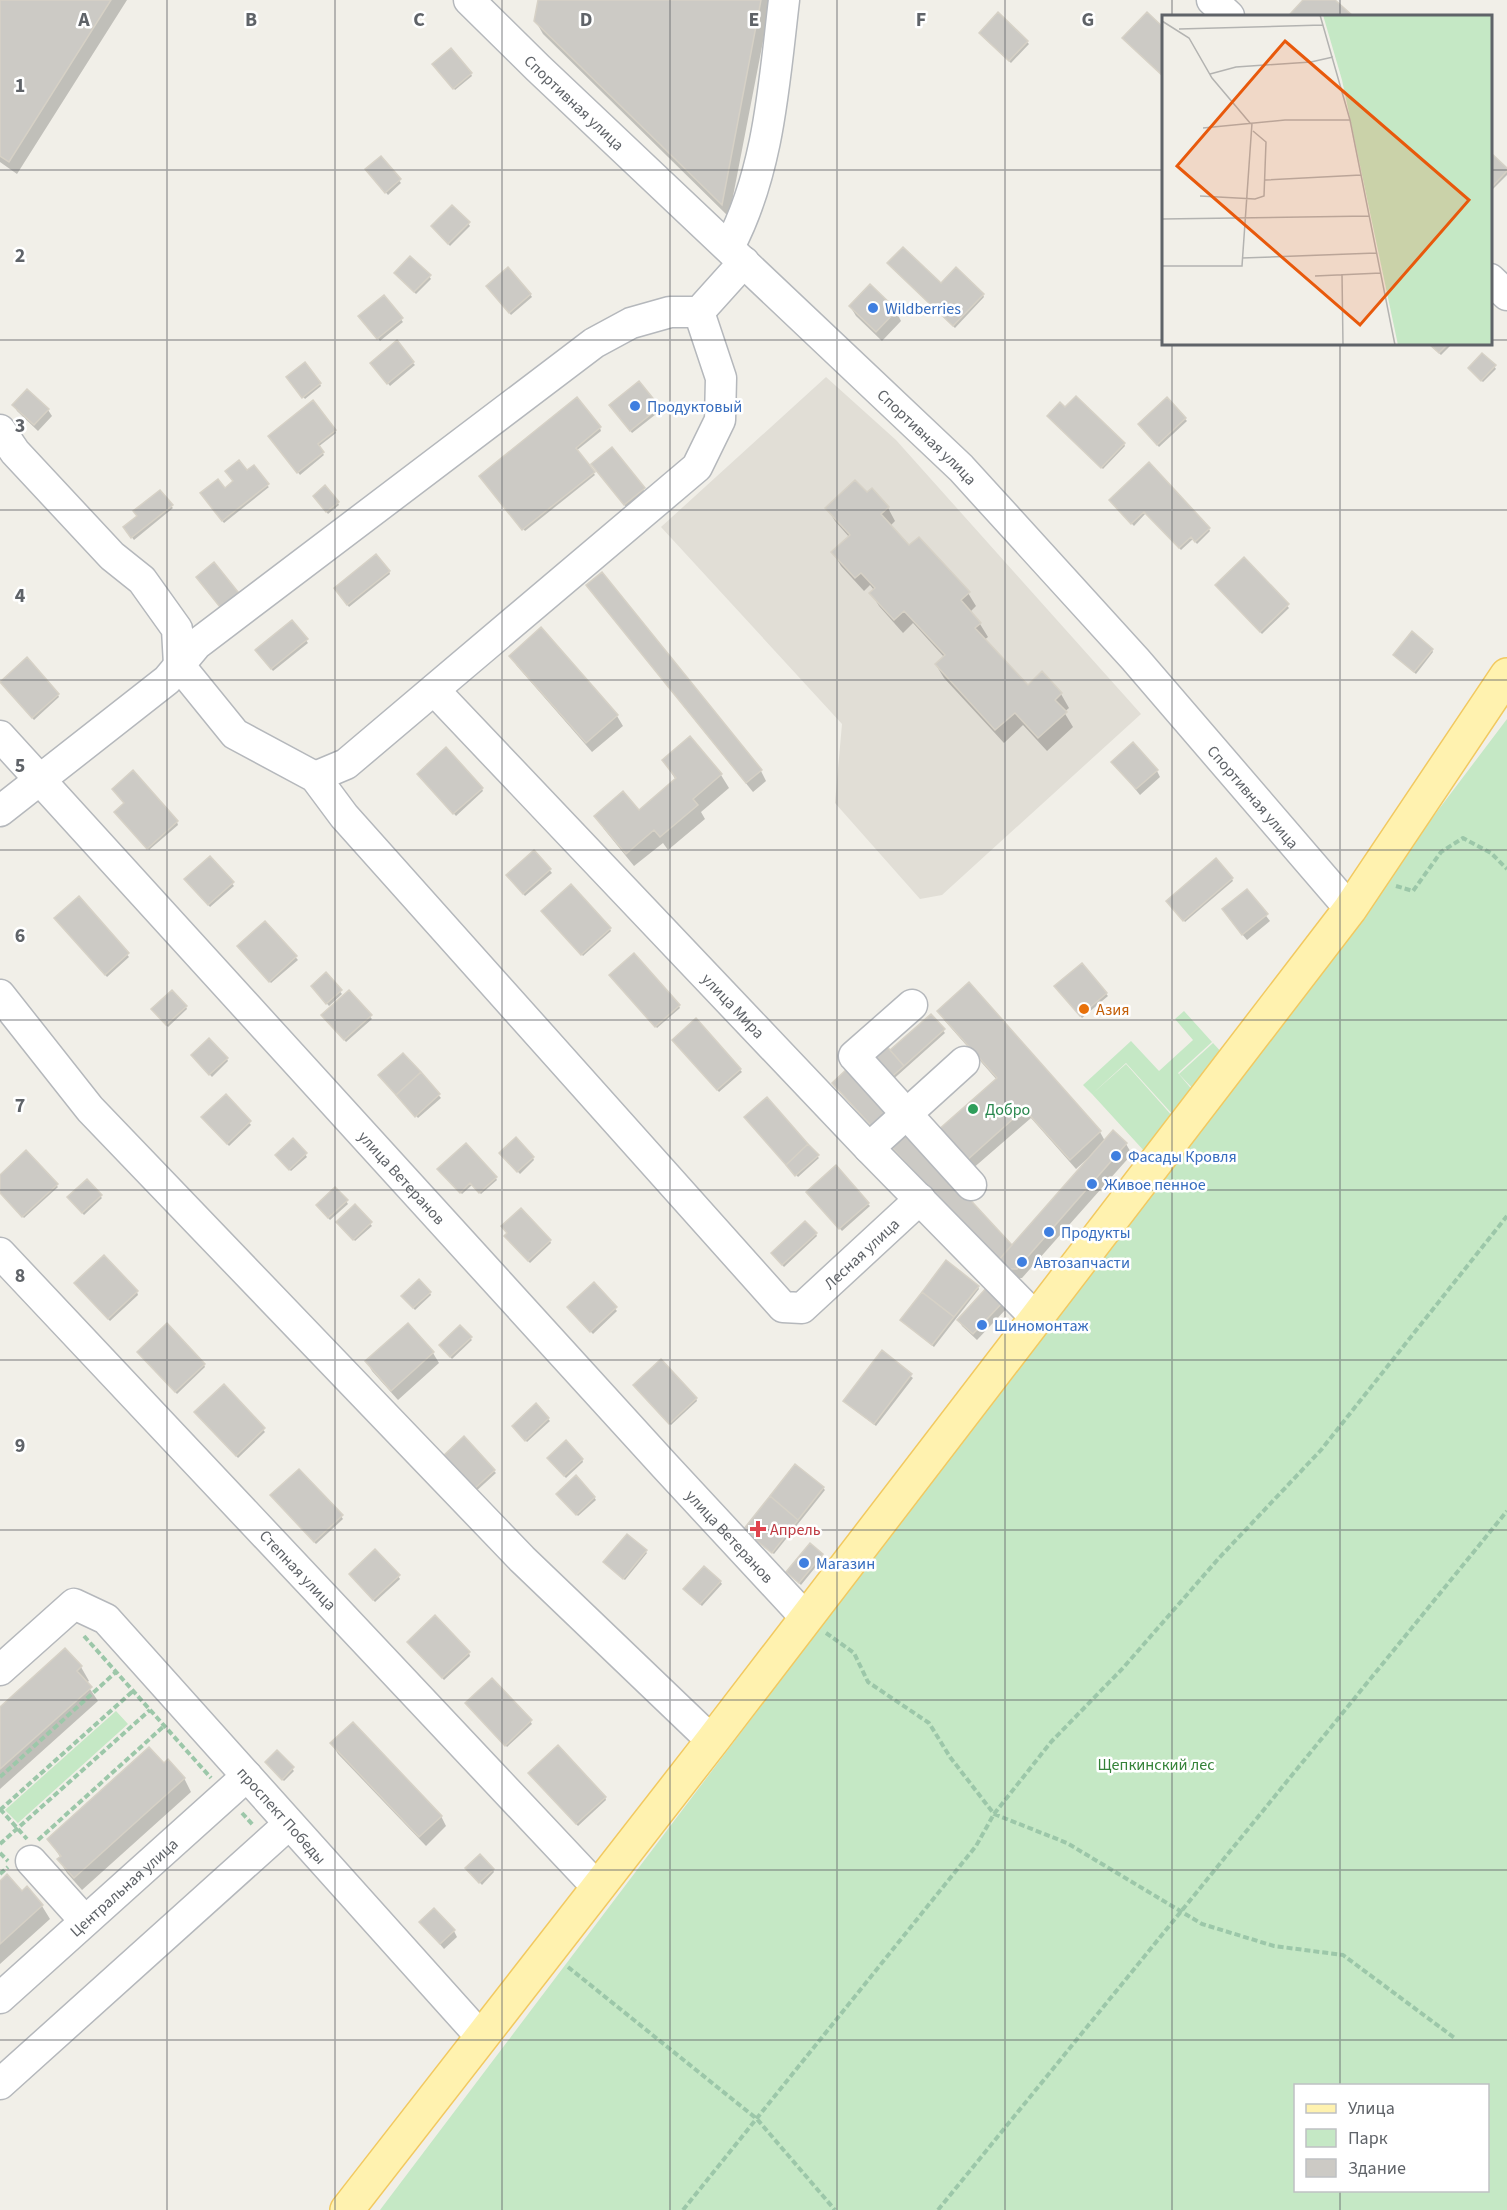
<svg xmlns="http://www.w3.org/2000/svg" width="1507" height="2210" font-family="'Source Sans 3',sans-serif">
  <rect width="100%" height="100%" fill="#f1efe8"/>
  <!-- education -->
  <path fill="#e1ded6" d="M826,377L896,440L1141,714L942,895L920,899L835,803L842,724L661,527Z"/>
  <!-- green -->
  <path fill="#c5e8c5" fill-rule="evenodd" d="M1507,719V2210H380ZM1296,2086H1488V2190H1296Z
    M1184,1011L1212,1042L1178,1073L1194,1092L1174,1116L1126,1063L1092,1094L1083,1085L1131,1041L1159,1071L1193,1040L1175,1019Z
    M1213,1043L1224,1055L1195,1091L1179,1074Z
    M1126,1064L1174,1118L1146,1153L1092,1094Z
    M116,1711L128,1724L18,1823L5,1810Z"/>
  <!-- shadow -->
  <path fill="#0003" d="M2,0H127L17,174L0,162V3Z
    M539,0H771L729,217L543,34L535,20Z
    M1305,0H1333L1350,16H1293L1292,14Z
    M982,36L1027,42L1029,44L1011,63Z
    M436,66L471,74L472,76L455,90Z
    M1490,154L1507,170V175L1490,192Z
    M381,158L401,183L388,195L368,172Z
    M468,223L470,226L450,246L433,227Z
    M890,266L941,285L983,295L984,297L955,328Z
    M397,275L429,276L431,279L416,294Z
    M489,289L530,294L532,297L511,315Z
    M384,297L403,322L380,341L362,319Z
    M850,306L896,311L901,321L882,341L856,316Z
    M1429,344H1452L1441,355Z
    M413,363L415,365L390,386L373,365Z
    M1494,366L1496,369L1483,382L1471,371Z
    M289,380L320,384L321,386L305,399Z
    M639,384L660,411L632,433L613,408Z
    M27,391L48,410L52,416L38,431L17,411L14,405Z
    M1167,399L1187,421L1159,447L1141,427Z
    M1050,419L1124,444L1125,446L1103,469Z
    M600,428L601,431L576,451L595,475L525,531L482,479Z
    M335,431L336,433L318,447L324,455L300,475L271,439Z
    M612,449L645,492L626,507L594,467Z
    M247,472L269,487L224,523L203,496L225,490Z
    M867,495L888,508L895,521L890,526L909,547L968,593L976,606L970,612L980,624L988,637L984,640L1027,687L1042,674L1061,694L1069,708L1064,712L1073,727L1047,751L1023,725L1004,743L944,678L936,665L944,657L913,623L903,633L879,606L871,593L874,590L870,585L864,591L841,566L833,552L850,538L835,521L827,508Z
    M316,498L338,503L339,505L328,514Z
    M1112,503L1209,529L1210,531L1197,544L1193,539L1181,550L1146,513L1134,526Z
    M171,506L173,508L134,540L126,530L138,516Z
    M1244,559L1289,608L1262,634L1218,588Z
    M389,571L390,574L349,607L337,591Z
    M602,574L761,771L766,781L753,792L594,595L588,586Z
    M292,622L308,643L273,671L259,653Z
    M541,629L617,716L623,726L592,752L517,666L511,656Z
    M1432,650L1433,652L1416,674L1396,657Z
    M3,684L58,695L59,697L34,720Z
    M690,738L721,775L729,788L701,812L705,819L668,850L663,843L634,866L604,829L596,816L639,812L676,780L663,760Z
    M1113,762L1157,771L1160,777L1140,795Z
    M420,776L482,789L483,791L456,816Z
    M118,815L177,822L178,825L149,850Z
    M534,852L552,873L525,896L509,878Z
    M210,858L234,886L210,907L188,882Z
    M1232,879L1233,881L1185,922L1170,904Z
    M1247,891L1270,921L1247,940L1227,916Z
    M79,898L129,957L107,977L58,921Z
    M545,913L610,929L611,931L583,956Z
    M265,923L298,960L271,983L240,949Z
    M1081,965L1108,996L1082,1018L1057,989Z
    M326,975L342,994L329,1006L314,989Z
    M612,978L679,1006L680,1008L657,1028Z
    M969,985L1100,1132L1105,1141L1113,1132L1126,1144L1132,1154L1022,1278H1012L1004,1272L1012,1247L1089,1159L1088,1158L1076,1169L1031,1118L971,1170L939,1131L997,1080L945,1021L939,1011Z
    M349,992L372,1019L346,1042L325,1017Z
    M186,1007L187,1009L168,1027L154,1012Z
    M931,1016L945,1033L889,1083L890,1052Z
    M696,1020L742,1072L719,1092L676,1043Z
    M403,1055L441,1098L418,1118L382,1078Z
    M194,1058L227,1059L228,1061L212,1077Z
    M226,1096L251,1125L229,1146L205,1119Z
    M747,1120L817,1156L819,1158L798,1177Z
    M305,1154L307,1157L291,1171L278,1158Z
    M503,1156L533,1158L534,1160L520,1174Z
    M441,1172L495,1177L497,1180L481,1194L472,1185L462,1194Z
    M0,1177L56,1185L58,1187L24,1218L0,1193Z
    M809,1195L868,1204L870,1206L842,1231Z
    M100,1196L102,1198L84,1215L71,1200Z
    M346,1201L348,1204L330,1220L319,1208Z
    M355,1206L372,1226L355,1241L340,1224Z
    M816,1234L817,1236L784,1267L774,1256Z
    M507,1239L550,1241L551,1243L530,1263Z
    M594,1284L617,1311L593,1334L570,1310Z
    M77,1286L137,1292L138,1295L110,1321Z
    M978,1287L979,1289L934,1347L901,1320Z
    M989,1287L1007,1308L977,1340L962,1326L959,1320Z
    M430,1293L431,1295L415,1310L405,1299Z
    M408,1325L433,1353L439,1363L398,1400L372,1371L367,1361Z
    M470,1338L472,1340L452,1359L442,1348Z
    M882,1353L913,1378L876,1426L847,1404Z
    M140,1354L204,1365L205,1367L177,1394Z
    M224,1386L265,1432L238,1458L198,1414Z
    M636,1388L696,1398L697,1401L671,1425Z
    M536,1406L550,1421L527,1442L515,1429Z
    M443,1458L494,1471L496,1473L474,1493Z
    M548,1459H582L583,1462L566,1478Z
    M823,1488L825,1490L774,1554L746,1532Z
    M559,1496L594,1497L596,1500L578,1516Z
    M274,1498L341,1516L343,1519L316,1544Z
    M645,1551L647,1553L625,1580L607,1565Z
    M822,1555L823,1558L801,1585L788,1572Z
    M398,1576L400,1579L375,1602L352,1577Z
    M720,1581L722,1584L702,1606L687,1592Z
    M411,1644L469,1653L470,1656L444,1680Z
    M65,1650L81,1667L89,1681L86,1683L98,1701L0,1789V1709Z
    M468,1705L530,1721L532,1724L507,1747Z
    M332,1744L441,1816L446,1826L426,1846L338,1754Z
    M277,1752L294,1771L284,1781L268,1765Z
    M164,1765L184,1778L191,1792L82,1890L67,1873L59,1860L61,1858L49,1840Z
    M531,1776L605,1797L606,1800L578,1826Z
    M493,1870L494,1872L482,1885L469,1871Z
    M0,1883L22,1893L42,1906L50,1919L0,1964Z
    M421,1922L454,1931L457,1937L444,1949Z"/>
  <!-- building -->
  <path fill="#cccac5" stroke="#d6d1c6" stroke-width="1.5" d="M0,0H111L9,162L0,156Z
    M538,0H761L722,205L534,21Z
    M1303,0H1335L1353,16H1293L1290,14Z
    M998,12L1028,41L1009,61L979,33Z
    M1147,12L1164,28V77L1122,38Z
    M451,48L472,73L453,89L432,64Z
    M1490,152L1507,168V171L1490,189Z
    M381,156L401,179L385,193L365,169Z
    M452,205L470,222L448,244L431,226Z
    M903,247L941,283L956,267L984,294L953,326L887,263Z
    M410,256L431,275L414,292L394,273Z
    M508,267L531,294L509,313L486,286Z
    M870,284L897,310L876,332L849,306Z
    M384,295L403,318L377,339L358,316Z
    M397,340L414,362L387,384L370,363Z
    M1429,344H1448L1439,353Z
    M1482,353L1496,365L1481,381L1468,368Z
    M305,362L321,383L302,398L286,377Z
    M639,381L660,407L630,431L609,405Z
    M27,389L49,409L34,425L12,405Z
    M1076,396L1125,443L1101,468L1047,416L1060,402L1065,407Z
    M577,397L601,427L576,448L595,472L522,530L479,476Z
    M1167,397L1186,418L1157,445L1138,424Z
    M313,400L336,430L318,444L324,452L297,473L268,436Z
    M612,447L645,488L624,505L591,464Z
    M239,460L247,470L254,465L269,484L222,521L200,493L218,479L225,488L233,481L225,471Z
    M1149,462L1210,528L1195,542L1191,537L1179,548L1144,512L1131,524L1109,500Z
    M855,480L867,492L872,488L889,507L881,514L909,545L919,537L970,592L961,600L981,623L975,628L1028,685L1042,671L1062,693L1055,700L1067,712L1038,738L1015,713L995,730L935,664L945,655L904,611L894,620L869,593L875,588L861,573L855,578L831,552L850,535L825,508Z
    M325,485L339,502L326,512L313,496Z
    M160,490L173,505L131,538L123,527L137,516L133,511Z
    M376,554L390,571L347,605L334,588Z
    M1244,557L1289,604L1260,632L1215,585Z
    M214,562L242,597L224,612L196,577Z
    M602,572L762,770L746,783L586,585Z
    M292,620L308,639L271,669L255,650Z
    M541,627L618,715L586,743L509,656Z
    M1412,631L1433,649L1414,672L1393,655Z
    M27,657L59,694L32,718L0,682Z
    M690,736L722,774L693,799L698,805L660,837L654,830L626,854L594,816L623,791L639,810L676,778L662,760Z
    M1133,742L1158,770L1136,789L1111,762Z
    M446,747L483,788L453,814L417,774Z
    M133,770L178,821L147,849L114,812L124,803L112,789Z
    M534,850L551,869L523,894L506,875Z
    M210,856L234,882L208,905L184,879Z
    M1216,858L1233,878L1183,921L1166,901Z
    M571,884L611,928L581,955L541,911Z
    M1247,889L1268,914L1242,935L1222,909Z
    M79,896L129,953L105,975L54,918Z
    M265,921L297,956L269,982L237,946Z
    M634,953L680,1005L655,1027L609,975Z
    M1082,963L1107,993L1080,1016L1054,986Z
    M326,972L342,990L326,1004L311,986Z
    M969,982L1101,1131L1070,1160L1024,1109L965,1162L937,1131L997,1078L937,1011Z
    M172,990L187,1006L166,1025L151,1009Z
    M349,990L372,1015L344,1040L321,1015Z
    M931,1014L945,1029L904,1066L890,1050Z
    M696,1018L741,1069L717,1090L672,1040Z
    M209,1038L228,1058L209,1075L191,1055Z
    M883,1042L904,1066L887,1081L866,1058Z
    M403,1053L421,1072L396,1095L378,1075Z
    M849,1067L893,1115L876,1131L832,1083Z
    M421,1072L440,1094L415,1117L396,1095Z
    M226,1094L251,1121L227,1144L201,1117Z
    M767,1097L808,1144L786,1165L744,1117Z
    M902,1126L1012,1245L997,1262L886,1141Z
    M1113,1130L1127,1143L1017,1269H1005L997,1262Z
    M516,1137L534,1157L517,1172L499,1153Z
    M293,1138L307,1153L289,1170L275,1155Z
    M466,1143L497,1177L479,1193L470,1183L460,1193L437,1169Z
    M808,1144L819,1155L795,1176L786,1165Z
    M26,1150L58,1184L22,1217L0,1193V1175Z
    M836,1165L869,1203L839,1229L806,1192Z
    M87,1179L102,1195L82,1213L67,1197Z
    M335,1187L348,1200L328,1218L316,1205Z
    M355,1204L372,1222L353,1240L336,1222Z
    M521,1208L551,1240L528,1261L504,1236L507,1233L501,1226Z
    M805,1221L817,1233L782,1265L771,1253Z
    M104,1255L138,1291L108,1319L74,1283Z
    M946,1260L979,1286L954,1317L922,1292Z
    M419,1279L431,1292L413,1308L401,1296Z
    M594,1282L617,1307L590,1332L567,1307Z
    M989,1285L1005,1300L973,1334L957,1320Z
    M922,1292L954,1317L932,1345L900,1320Z
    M167,1323L205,1364L175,1392L137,1352Z
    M408,1323L434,1352L391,1391L365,1361Z
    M460,1325L472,1337L450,1357L439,1345Z
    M882,1350L912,1374L874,1424L843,1401Z
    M661,1359L697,1398L669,1424L633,1385Z
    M224,1384L265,1428L236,1456L194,1412Z
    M536,1403L549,1418L525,1441L512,1426Z
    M464,1436L495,1470L472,1491L441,1458Z
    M566,1440L583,1459L564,1476L547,1458Z
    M795,1464L824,1487L798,1520L770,1496Z
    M299,1469L343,1515L314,1542L270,1495Z
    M576,1475L595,1497L576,1515L556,1494Z
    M770,1496L798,1520L772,1553L743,1530Z
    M627,1534L647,1550L623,1579L603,1562Z
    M810,1543L823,1554L799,1583L786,1572Z
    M375,1549L400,1575L373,1600L349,1574Z
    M704,1566L721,1581L700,1604L683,1589Z
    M435,1615L470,1652L442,1678L407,1642Z
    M65,1648L82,1666L77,1671L92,1687L0,1769V1707Z
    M492,1678L532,1720L505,1746L465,1703Z
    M353,1722L442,1816L419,1837L330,1743Z
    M558,1745L606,1797L576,1824L528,1773Z
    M149,1747L164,1763L168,1759L185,1778L74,1878L57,1859L61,1856L47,1839Z
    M277,1750L294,1767L282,1780L265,1762Z
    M480,1854L494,1869L479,1883L465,1868Z
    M7,1874L22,1891L27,1886L43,1905L0,1944V1881Z
    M434,1908L455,1930L440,1944L419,1922Z"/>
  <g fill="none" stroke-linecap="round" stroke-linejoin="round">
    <defs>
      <g id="minor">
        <path id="s1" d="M469,0L538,68L961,468L1135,659L1350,909"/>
        <path d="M1212,0L1229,16"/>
        <path d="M729,247C769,171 774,84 784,0"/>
        <path d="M1490,279L1507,295"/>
        <path id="s2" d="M0,430L15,452L112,556L142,580L177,629L179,665L235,734L315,777L344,816L783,1307L802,1308L920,1199"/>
        <path id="s3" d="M434,690L869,1148L1036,1318"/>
        <path id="s4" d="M0,736L665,1466L806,1618"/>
        <path d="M315,777L346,764L697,467L720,420L721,378L699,312"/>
        <path d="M0,811L167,680L197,644L594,343L631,323L670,312H699L744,262"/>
        <path d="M0,995L90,1109L522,1559L712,1741"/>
        <path d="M912,1005L854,1056L971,1185"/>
        <path d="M869,1148L964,1062"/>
        <path id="s5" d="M0,1253L597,1887"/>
        <path id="s6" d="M0,1670L74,1604L106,1619L482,2038"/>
        <path d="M31,1861L85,1921"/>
        <path id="s7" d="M0,1998L247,1776"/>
        <path d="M0,2084L289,1824"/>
      </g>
      <path id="major" d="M347,2210L712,1741L1350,909L1507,675"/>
    </defs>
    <!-- minor casing -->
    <use href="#minor" stroke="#b5b8bc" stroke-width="33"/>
    <!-- major casing -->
    <use href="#major" stroke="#f2c960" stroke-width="36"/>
    <!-- path -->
    <path stroke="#9cc7a9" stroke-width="4" stroke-dasharray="6 3" stroke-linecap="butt" d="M1396,886L1413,891L1441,852L1463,838L1491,853L1507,869
      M826,1633L854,1653L868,1682L929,1723L950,1757L994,1814L1067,1843L1202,1924L1274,1946L1343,1955L1456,2039
      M84,1636L211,1778
      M0,1777L116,1672
      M0,1809L27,1839
      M0,1810L133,1691
      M242,1813L253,1825
      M38,1840L164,1726
      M0,1844L150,1710
      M0,1853L8,1861
      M0,1874L8,1867
      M568,1967L757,2119L835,2210
      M683,2210L976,1846L994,1814L1051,1742L1123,1668L1219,1558L1321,1450L1507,1216
      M938,2210L1507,1511"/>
    <!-- minor -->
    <use href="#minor" stroke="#fff" stroke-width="30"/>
    <!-- major -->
    <use href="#major" stroke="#fff2af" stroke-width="33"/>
  </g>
  <!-- grid -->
  <path fill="none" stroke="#5f6368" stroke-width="1.5" stroke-opacity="0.55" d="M167,0V2210M335,0V2210M502,0V2210M670,0V2210M837,0V2210M1005,0V2210M1172,0V16M1340,0V16M0,170H1164M1490,170H1507M0,340H1164M1490,340H1507M1172,344V2210M1340,344V2086M0,510H1507M0,680H1507M0,850H1507M0,1020H1507M0,1190H1507M0,1360H1507M0,1530H1507M0,1700H1507M0,1870H1507M0,2040H1507M1340,2190V2210"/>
  <!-- markers -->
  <g fill="#3f7fe0" stroke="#fff" stroke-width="2">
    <circle cx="873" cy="308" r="6"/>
    <circle cx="635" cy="406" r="6"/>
    <circle cx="1116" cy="1156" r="6"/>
    <circle cx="1092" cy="1184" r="6"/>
    <circle cx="1049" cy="1232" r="6"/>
    <circle cx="1022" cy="1262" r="6"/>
    <circle cx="982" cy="1325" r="6"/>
    <circle cx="804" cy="1563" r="6"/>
  </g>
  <circle fill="#e8710a" stroke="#fff" stroke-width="2" cx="1084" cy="1009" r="6"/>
  <circle fill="#2e9e5b" stroke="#fff" stroke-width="2" cx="973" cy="1109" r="6"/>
  <path fill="#e0444e" stroke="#fff" stroke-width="2" d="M755 1520h6v6h6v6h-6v6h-6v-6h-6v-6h6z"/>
  <g text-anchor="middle" stroke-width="5" stroke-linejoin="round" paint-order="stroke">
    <!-- street labels -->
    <g font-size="16" fill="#5f6368" stroke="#fff">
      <text dy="6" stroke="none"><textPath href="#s1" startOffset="147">Спортивная улица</textPath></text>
      <text dy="6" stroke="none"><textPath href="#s1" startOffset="633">Спортивная улица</textPath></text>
      <text dy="6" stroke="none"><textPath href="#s1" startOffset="1119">Спортивная улица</textPath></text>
      <text dy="6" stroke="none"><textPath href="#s3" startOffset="435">улица Мира</textPath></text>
      <text dy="6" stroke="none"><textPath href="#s4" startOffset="597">улица Ветеранов</textPath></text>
      <text dy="6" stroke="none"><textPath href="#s2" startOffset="1290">Лесная улица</textPath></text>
      <text dy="6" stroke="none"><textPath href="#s4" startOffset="1083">улица Ветеранов</textPath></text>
      <text dy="6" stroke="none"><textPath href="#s5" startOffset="435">Степная улица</textPath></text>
      <text dy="6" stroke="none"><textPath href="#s6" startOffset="398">проспект Победы</textPath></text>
      <text dy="6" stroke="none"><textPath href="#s7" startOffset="166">Центральная улица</textPath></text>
    </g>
    <!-- shop labels -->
    <g font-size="16" fill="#366cbe" stroke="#fff" text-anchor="start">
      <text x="885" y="314">Wildberries</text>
      <text x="647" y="412">Продуктовый</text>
      <text x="1128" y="1162">Фасады Кровля</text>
      <text x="1104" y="1190">Живое пенное</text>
      <text x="1061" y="1238">Продукты</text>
      <text x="1034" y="1268">Автозапчасти</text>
      <text x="994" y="1331">Шиномонтаж</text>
      <text x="816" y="1569">Магазин</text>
    </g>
    <!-- food labels -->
    <g font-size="16" fill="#c56008" stroke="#fff" text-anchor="start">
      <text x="1096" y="1015">Азия</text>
    </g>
    <!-- leisure labels -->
    <g font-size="16" fill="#27864d" stroke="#fff" text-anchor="start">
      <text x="985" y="1115">Добро</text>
    </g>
    <!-- health labels -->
    <g font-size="16" fill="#be3a42" stroke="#fff" text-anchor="start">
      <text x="770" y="1535">Апрель</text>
    </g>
    <!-- park labels -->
    <g font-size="16" fill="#348238" stroke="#fff">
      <text x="1156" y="1770">Щепкинский лес</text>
    </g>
  </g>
  <!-- overview -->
  <g transform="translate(1162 15)">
    <rect width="330" height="330" fill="#f1efe8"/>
    <path d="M161,0H330V330H236L180,65Z" fill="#c5e8c5"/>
    <path fill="none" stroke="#b3b3b1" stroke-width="1.5" d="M158,0L188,105L233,330M0,6L27,23L50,63L88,108M17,14L161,10M48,59L74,52L149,47L171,42M41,113L123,105H188M103,165L199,160M38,181L93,184L102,181L104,127L91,116M0,204L207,201M80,243L214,238M0,251H80L90,108M180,259L181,330M153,261L219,258"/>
    <path fill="#e8590c" fill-opacity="0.15" stroke="#e8590c" stroke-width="3" d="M123,26L307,185L198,310L15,151Z"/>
    <rect width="330" height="330" fill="none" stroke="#5f6368" stroke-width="3"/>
  </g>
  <g font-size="20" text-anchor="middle" font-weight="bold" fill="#5f6368" stroke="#fff" stroke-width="5" stroke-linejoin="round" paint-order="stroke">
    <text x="84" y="26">A</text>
    <text x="251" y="26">B</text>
    <text x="419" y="26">C</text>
    <text x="586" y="26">D</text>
    <text x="754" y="26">E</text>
    <text x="921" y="26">F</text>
    <text x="1088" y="26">G</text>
    <text x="20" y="92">1</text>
    <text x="20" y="262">2</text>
    <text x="20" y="432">3</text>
    <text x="20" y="602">4</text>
    <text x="20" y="772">5</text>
    <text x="20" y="942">6</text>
    <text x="20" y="1112">7</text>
    <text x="20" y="1282">8</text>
    <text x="20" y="1452">9</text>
  </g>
  <!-- legend -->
  <rect x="1294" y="2084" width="195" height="108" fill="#ffffff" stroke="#bfc1c3" stroke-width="1.5"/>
  <rect x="1306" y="2104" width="30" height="9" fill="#fff2af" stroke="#bfc1c3" stroke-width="1.5"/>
  <text x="1348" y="2114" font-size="18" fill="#5f6368">Улица</text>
  <rect x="1306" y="2129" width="30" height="18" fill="#c5e8c5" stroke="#bfc1c3" stroke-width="1.5"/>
  <text x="1348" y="2144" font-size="18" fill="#5f6368">Парк</text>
  <rect x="1306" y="2159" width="30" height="18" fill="#cccac5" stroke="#bfc1c3" stroke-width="1.5"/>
  <text x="1348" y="2174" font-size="18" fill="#5f6368">Здание</text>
</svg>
